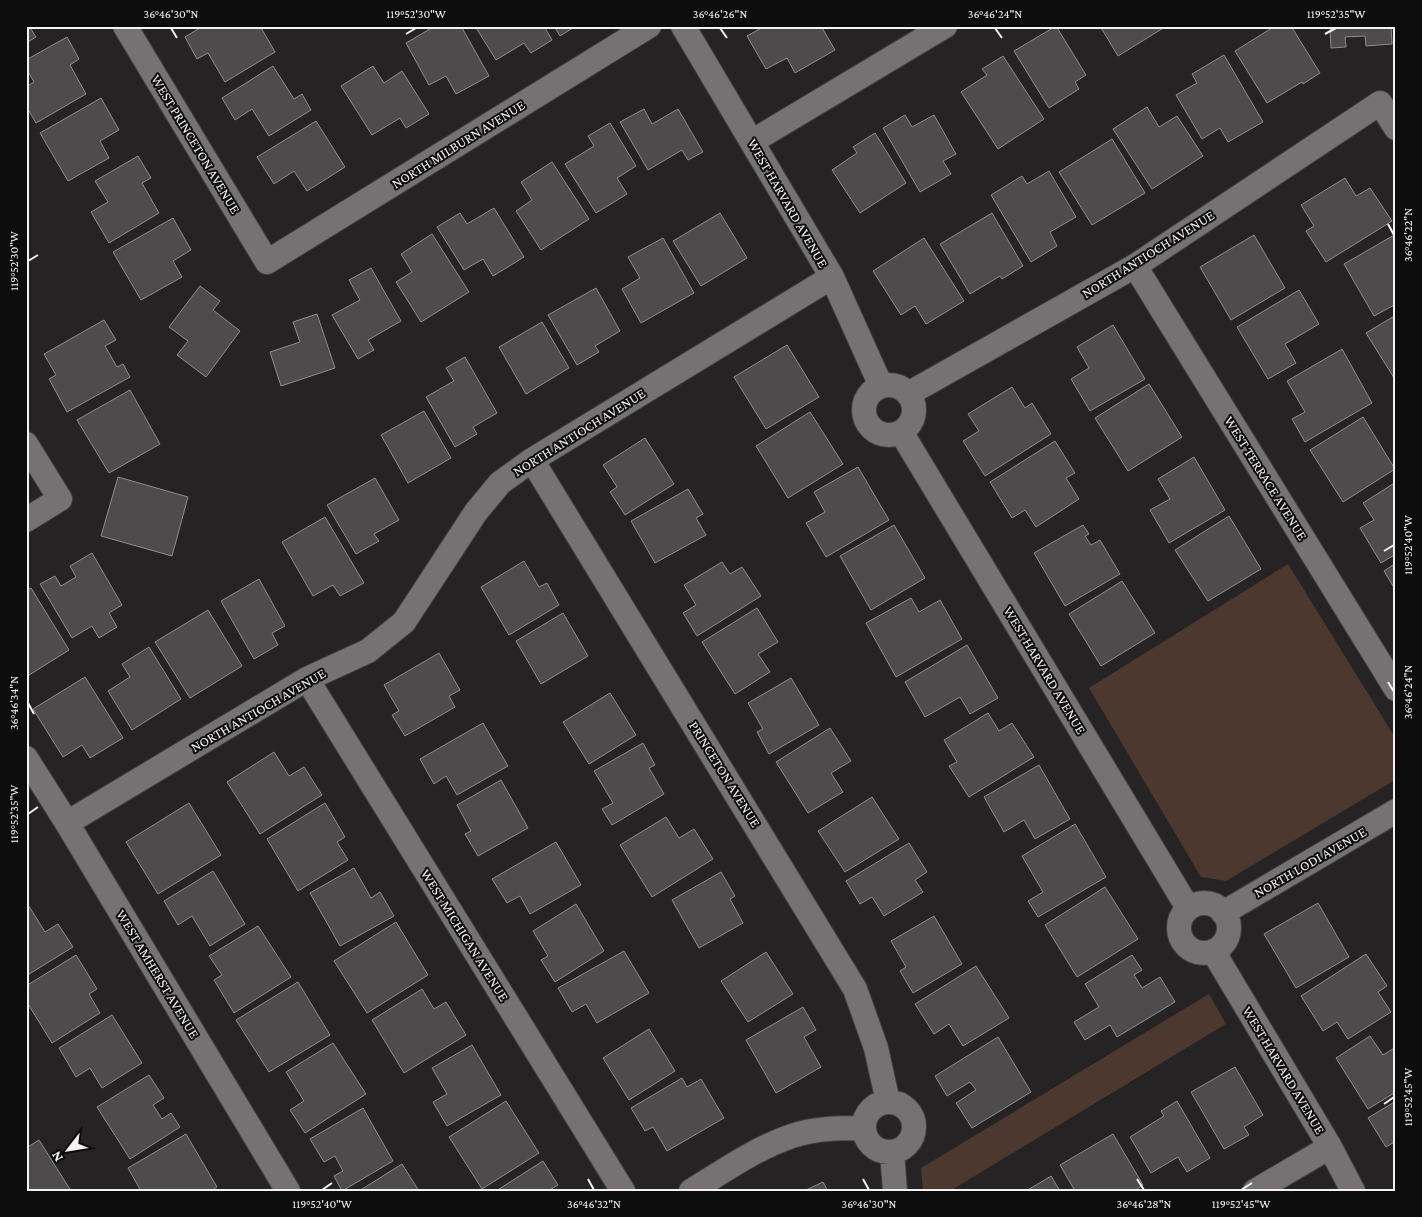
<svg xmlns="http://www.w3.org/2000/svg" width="1422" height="1217" font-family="'Crimson Pro',serif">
  <rect width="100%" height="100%" fill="#262324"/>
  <!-- green -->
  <path fill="#4c382e" d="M1288,564L1396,739V777L1395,780L1226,881L1201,877L1089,688Z
    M1209,994L1226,1024L950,1191H923L921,1168Z"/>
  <!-- building -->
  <path fill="#4e4b4d" stroke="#908d90" d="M26,26H29L36,37L26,43Z
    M203,26H260L275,52L225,82L208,53L197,59L185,37Z
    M435,26H461L489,76L456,94L446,76L429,85L406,43Z
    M475,26H544L552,40L531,53L524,43L496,60Z
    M554,26H576L560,36Z
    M765,26H821L835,50L795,73L787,58L766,69L747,36Z
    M1056,26L1086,75L1075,82L1079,89L1049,108L1014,51Z
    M1100,26H1165V27L1118,56Z
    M1275,26H1291L1320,73L1303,84L1302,82L1267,103L1235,51Z
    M1330,26H1391L1392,44L1366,46L1365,36L1345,37L1346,47L1331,48Z
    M67,37L79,59L70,65L86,94L36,123L26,106V87L34,82L26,68V60Z
    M1224,55L1263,122L1228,142L1220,128L1202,139L1176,95L1197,83L1192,74Z
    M1003,56L1044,119L998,149L961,92L987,75L982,69Z
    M273,66L294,99L302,94L311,110L269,136L252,109L235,120L222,98Z
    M373,66L384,83L402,71L429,114L406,128L400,118L372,135L341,86Z
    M101,98L119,130L100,141L109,158L68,181L40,133Z
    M1147,107L1159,127L1177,116L1203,156L1152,189L1113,129Z
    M644,109L652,124L678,109L703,152L688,160L682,150L648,170L620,122Z
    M905,115L912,127L934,115L956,154L943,161L951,174L920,192L883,128Z
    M316,121L345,167L307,191L294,171L274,184L257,157Z
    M610,123L636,166L617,178L627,194L596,213L565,164L594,146L588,136Z
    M875,133L906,183L860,213L832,170L857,153L853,147Z
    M1112,139L1145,193L1092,225L1059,172Z
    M138,156L151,178L142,183L159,213L109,243L91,212L108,202L95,181Z
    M552,162L589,219L541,250L516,211L532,200L521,182Z
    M1049,171L1076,217L1050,232L1057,246L1031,262L991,195L1022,176L1027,184Z
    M1345,178L1356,196L1370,188L1392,221L1326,262L1306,231L1314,226L1301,205Z
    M494,208L524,257L493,276L483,259L464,270L437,227L460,213L467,224Z
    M720,213L747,258L701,286L673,241Z
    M992,213L1023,266L1002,279L1000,276L970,294L940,244Z
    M173,218L191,250L173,261L182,277L141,300L113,252Z
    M432,234L469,292L421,322L396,282L412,272L401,254Z
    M1396,234V304L1374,316L1344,264Z
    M1254,235L1285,288L1231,320L1200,267Z
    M663,238L694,293L641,323L622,289L640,278L628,257Z
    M924,238L964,301L926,324L915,306L901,315L873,271Z
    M371,268L401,321L368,340L374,350L358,359L332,315L360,300L349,280Z
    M200,286L220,301L213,310L240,331L206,377L177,355L188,341L169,327Z
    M596,288L620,331L595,346L599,352L577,365L548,315Z
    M1299,290L1319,324L1285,344L1296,363L1268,379L1237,327Z
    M317,314L335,368L281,386L270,352L300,342L293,322Z
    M1396,315V381L1366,333Z
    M104,320L116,340L105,346L117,367L123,364L130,377L67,412L49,379L56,375L44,354Z
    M542,322L569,368L526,394L499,347Z
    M1113,325L1145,379L1090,411L1071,379L1089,368L1077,347Z
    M787,345L819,397L766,429L734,377Z
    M1342,349L1372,403L1305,442L1292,419L1305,412L1287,381Z
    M465,357L497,413L473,427L477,434L455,447L426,397L454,381L446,368Z
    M1149,384L1182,437L1128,471L1095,418Z
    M1012,387L1025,408L1032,403L1051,434L985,476L963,441L979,431L968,414Z
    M130,390L160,444L109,473L77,420Z
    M424,411L451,458L408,483L381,435Z
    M810,412L843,464L788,498L756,446Z
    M1363,417L1395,469L1343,502L1310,450Z
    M645,438L674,484L625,515L610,492L617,487L603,465Z
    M1055,441L1075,473L1066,478L1079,499L1036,527L1025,510L1012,518L990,482Z
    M1194,457L1225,510L1169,543L1150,510L1170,499L1158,479Z
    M858,467L889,520L826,557L806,523L825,512L814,492Z
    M118,477L188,497L172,556L101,536Z
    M375,478L399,520L374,534L379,541L356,554L327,505Z
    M1396,482V554L1381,563L1360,528L1374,520L1363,503Z
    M688,489L703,514L696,518L706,535L655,563L631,521Z
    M1229,516L1261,569L1208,601L1175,550Z
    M325,517L364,583L340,596L333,585L313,596L282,542Z
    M894,525L925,578L871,610L840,556Z
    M1083,525L1089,534L1085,536L1091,545L1100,540L1120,574L1065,606L1034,553Z
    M92,553L122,605L109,613L117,627L99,638L92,626L72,638L40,584L55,576L61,586L76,577L70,566Z
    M524,561L539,587L547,583L559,605L509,635L481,587Z
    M722,562L730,574L742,567L761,596L697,636L683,613L696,605L684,585Z
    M1396,563V591L1384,571Z
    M259,579L285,626L272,633L278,645L254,659L221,601Z
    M1122,581L1155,633L1101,666L1069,614Z
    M31,588L69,650L26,677V591Z
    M911,598L919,612L940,600L962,639L896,677L866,623Z
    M757,608L778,642L758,654L770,672L735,694L702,642Z
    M208,610L242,666L190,698L155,642Z
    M563,613L588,656L541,684L516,641Z
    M967,645L998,698L970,714L960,697L925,717L905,682Z
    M149,647L181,699L132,730L108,691L130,677L122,664Z
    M439,653L460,690L449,696L455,707L405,736L392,715L399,711L384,685Z
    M85,677L123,738L90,758L82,745L63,757L33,709Z
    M791,678L819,725L769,754L757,732L763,729L748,703Z
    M610,693L636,735L589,764L563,722Z
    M988,713L999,731L1012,723L1034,757L969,797L949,766L957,762L944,740Z
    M483,723L508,766L457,795L446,776L434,784L420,759Z
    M830,728L851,761L831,773L843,792L808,813L776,762Z
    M643,743L655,765L649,768L664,794L612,825L602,809L613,803L594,771Z
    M274,752L289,776L304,767L322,795L260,834L227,782Z
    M1039,765L1070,819L1035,839L1024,820L1004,832L984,797Z
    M501,780L528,828L478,856L465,834L471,831L457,805Z
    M872,797L899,839L845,872L818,831Z
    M189,803L221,855L158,894L126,842Z
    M325,803L345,837L337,842L348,860L298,891L267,839Z
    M666,817L679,838L694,829L713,859L652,897L620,845Z
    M1075,824L1106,877L1038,917L1028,901L1043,892L1022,856Z
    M556,842L581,885L530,914L520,896L507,903L492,879Z
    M909,843L927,872L915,880L923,892L884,916L872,897L860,904L846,881Z
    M354,868L371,898L380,892L394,916L340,946L310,893Z
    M213,871L245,924L210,946L192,916L178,925L164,901Z
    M721,872L735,896L730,899L743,923L699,948L672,900Z
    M1105,887L1138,939L1077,977L1045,925Z
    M27,903L45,932L58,924L73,947L26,976Z
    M1318,903L1349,957L1296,988L1264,934Z
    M576,904L604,951L555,982L541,960L548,956L533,931Z
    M934,916L962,964L913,993L900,971L906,967L891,941Z
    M396,922L428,975L367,1013L334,961Z
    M258,926L291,977L234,1013L214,980L222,975L209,956Z
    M624,951L649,993L597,1023L586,1004L572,1012L558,988Z
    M766,952L793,994L748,1022L721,981Z
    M1366,954L1387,986L1378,992L1391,1012L1348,1039L1337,1022L1323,1031L1301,996Z
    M76,955L97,989L89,994L100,1013L52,1043L28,1004L26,1005V986Z
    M1132,955L1142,970L1134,975L1142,988L1160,977L1175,1002L1117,1037L1110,1025L1085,1040L1074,1022L1099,1007L1085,984Z
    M976,966L1009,1018L963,1046L949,1024L934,1034L915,1004Z
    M298,982L330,1035L269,1072L236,1020Z
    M422,989L434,1009L446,1002L466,1035L404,1073L372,1020Z
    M803,1007L816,1030L804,1037L821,1067L776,1093L746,1040Z
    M112,1015L142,1063L102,1088L90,1068L76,1077L59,1048Z
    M649,1029L675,1071L629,1100L603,1058Z
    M1370,1036L1383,1055L1396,1047V1092L1368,1109L1336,1058Z
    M998,1037L1031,1092L972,1128L956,1103L976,1090L970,1082L947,1096L935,1076Z
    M333,1043L366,1094L305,1133L290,1110L304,1101L286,1072Z
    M472,1045L501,1095L447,1126L433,1102L447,1094L432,1068Z
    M1235,1067L1263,1115L1244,1127L1249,1135L1224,1149L1191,1092Z
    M149,1075L164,1098L153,1105L162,1119L171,1113L180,1127L130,1159L97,1107Z
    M682,1078L687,1087L701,1079L724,1118L667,1151L653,1127L645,1131L631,1108Z
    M506,1101L539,1153L482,1189L449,1137Z
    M1177,1101L1210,1158L1187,1172L1178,1157L1151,1173L1130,1137L1164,1116L1161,1111Z
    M1396,1101V1141L1386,1147L1368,1118Z
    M363,1108L393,1161L342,1191L334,1176L343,1171L335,1156L324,1162L310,1139Z
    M186,1134L217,1187L211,1191H141L128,1168Z
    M1113,1134L1143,1185L1134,1191H1075L1060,1165Z
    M39,1140L71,1191H26V1148Z
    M543,1161L558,1185L548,1191H496Z
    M402,1164L419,1191H359Z
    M1051,1176L1060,1191H1026Z
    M823,1182L828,1191H804Z"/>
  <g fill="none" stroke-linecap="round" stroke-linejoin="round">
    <defs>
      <path id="street" d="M125,26L267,262L649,26
        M683,26L832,277L881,386
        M753,141L945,26
        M1135,266L1396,689
        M864 410a25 25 0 1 1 50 0a25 25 0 1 1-50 0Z
        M908,394L1135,266L1380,103L1396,128
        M901,432L1188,908
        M26,444L60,499L26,520
        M532,460L855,989L876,1048L888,1102
        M307,679L623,1191
        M26,758L67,823L288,1191
        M67,823L307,679L368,651L404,622L476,512L500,483L532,460L832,277
        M1179 928a25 25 0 1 1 50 0a25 25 0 1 1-50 0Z
        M1223,913L1396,811
        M1213,951L1330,1147L1353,1191
        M864 1127a25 25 0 1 1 50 0a25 25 0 1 1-50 0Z
        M892,1152L895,1191
        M691,1191C724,1171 756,1148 792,1136C815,1128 840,1128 864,1128
        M1255,1191L1330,1147"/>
    </defs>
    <!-- street casing -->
    <use href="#street" stroke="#413f40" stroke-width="26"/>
    <!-- street -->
    <use href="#street" stroke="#767273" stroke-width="24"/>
  </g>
  <!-- ticks -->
  <path fill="none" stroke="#f4f2f3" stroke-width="2" d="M171,28L177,38M720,28L727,38M995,28L1002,38M406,34L416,28M1325,34L1336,28M1388,224L1394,235M28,261L38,255M1384,551L1394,545M1388,682L1394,692M28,703L34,714M28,814L38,807M1384,1104L1394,1097M588,1179L594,1190M863,1179L869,1190M1137,1179L1144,1190M322,1190L332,1183M1241,1190L1252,1183"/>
  <g text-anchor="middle" stroke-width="4" stroke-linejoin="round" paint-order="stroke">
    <!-- street labels -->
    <g font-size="14" fill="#f4f2f3" stroke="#0e0d0d">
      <text transform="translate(196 144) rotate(59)" y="5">WEST PRINCETON AVENUE</text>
      <text transform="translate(458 144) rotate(-32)" y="5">NORTH MILBURN AVENUE</text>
      <text transform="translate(788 203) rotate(60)" y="5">WEST HARVARD AVENUE</text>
      <text transform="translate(1148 254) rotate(-32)" y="5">NORTH ANTIOCH AVENUE</text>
      <text transform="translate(579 432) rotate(-32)" y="5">NORTH ANTIOCH AVENUE</text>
      <text transform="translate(1266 478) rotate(58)" y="5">WEST TERRACE AVENUE</text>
      <text transform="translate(1045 670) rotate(59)" y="5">WEST HARVARD AVENUE</text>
      <text transform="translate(258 710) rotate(-30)" y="5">NORTH ANTIOCH AVENUE</text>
      <text transform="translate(725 774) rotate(58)" y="5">PRINCETON AVENUE</text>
      <text transform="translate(1310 862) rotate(-30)" y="5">NORTH LODI AVENUE</text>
      <text transform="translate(465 935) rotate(58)" y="5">WEST MICHIGAN AVENUE</text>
      <text transform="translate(158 974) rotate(59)" y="5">WEST AMHERST AVENUE</text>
      <text transform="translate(1284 1070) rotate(59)" y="5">WEST HARVARD AVENUE</text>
    </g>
  </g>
  <!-- border -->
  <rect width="1422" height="1217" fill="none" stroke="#0e0d0d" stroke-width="55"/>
  <!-- north arrow -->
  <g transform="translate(68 1150) rotate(239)" stroke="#0e0d0d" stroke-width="4" paint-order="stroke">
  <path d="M0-4L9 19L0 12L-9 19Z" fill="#f4f2f3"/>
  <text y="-8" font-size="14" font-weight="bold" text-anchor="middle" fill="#f4f2f3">N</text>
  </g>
  <rect x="28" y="28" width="1366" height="1162" fill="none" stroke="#f4f2f3" stroke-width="2"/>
  <g font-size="12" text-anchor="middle" fill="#f4f2f3">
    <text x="171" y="18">36°46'30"N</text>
    <text x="416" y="18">119°52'30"W</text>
    <text x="720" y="18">36°46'26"N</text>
    <text x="995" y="18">36°46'24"N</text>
    <text x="1336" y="18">119°52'35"W</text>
    <text transform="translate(1408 235) rotate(-90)" y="4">36°46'22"N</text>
    <text transform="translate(14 261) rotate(-90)" y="4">119°52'30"W</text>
    <text transform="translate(1408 545) rotate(-90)" y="4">119°52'40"W</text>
    <text transform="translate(1408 692) rotate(-90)" y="4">36°46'24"N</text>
    <text transform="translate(14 703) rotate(-90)" y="4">36°46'34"N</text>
    <text transform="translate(14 814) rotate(-90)" y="4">119°52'35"W</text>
    <text transform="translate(1408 1097) rotate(-90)" y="4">119°52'45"W</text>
    <text x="322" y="1208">119°52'40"W</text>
    <text x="594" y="1208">36°46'32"N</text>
    <text x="869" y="1208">36°46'30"N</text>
    <text x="1144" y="1208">36°46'28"N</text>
    <text x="1241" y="1208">119°52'45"W</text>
  </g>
</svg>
